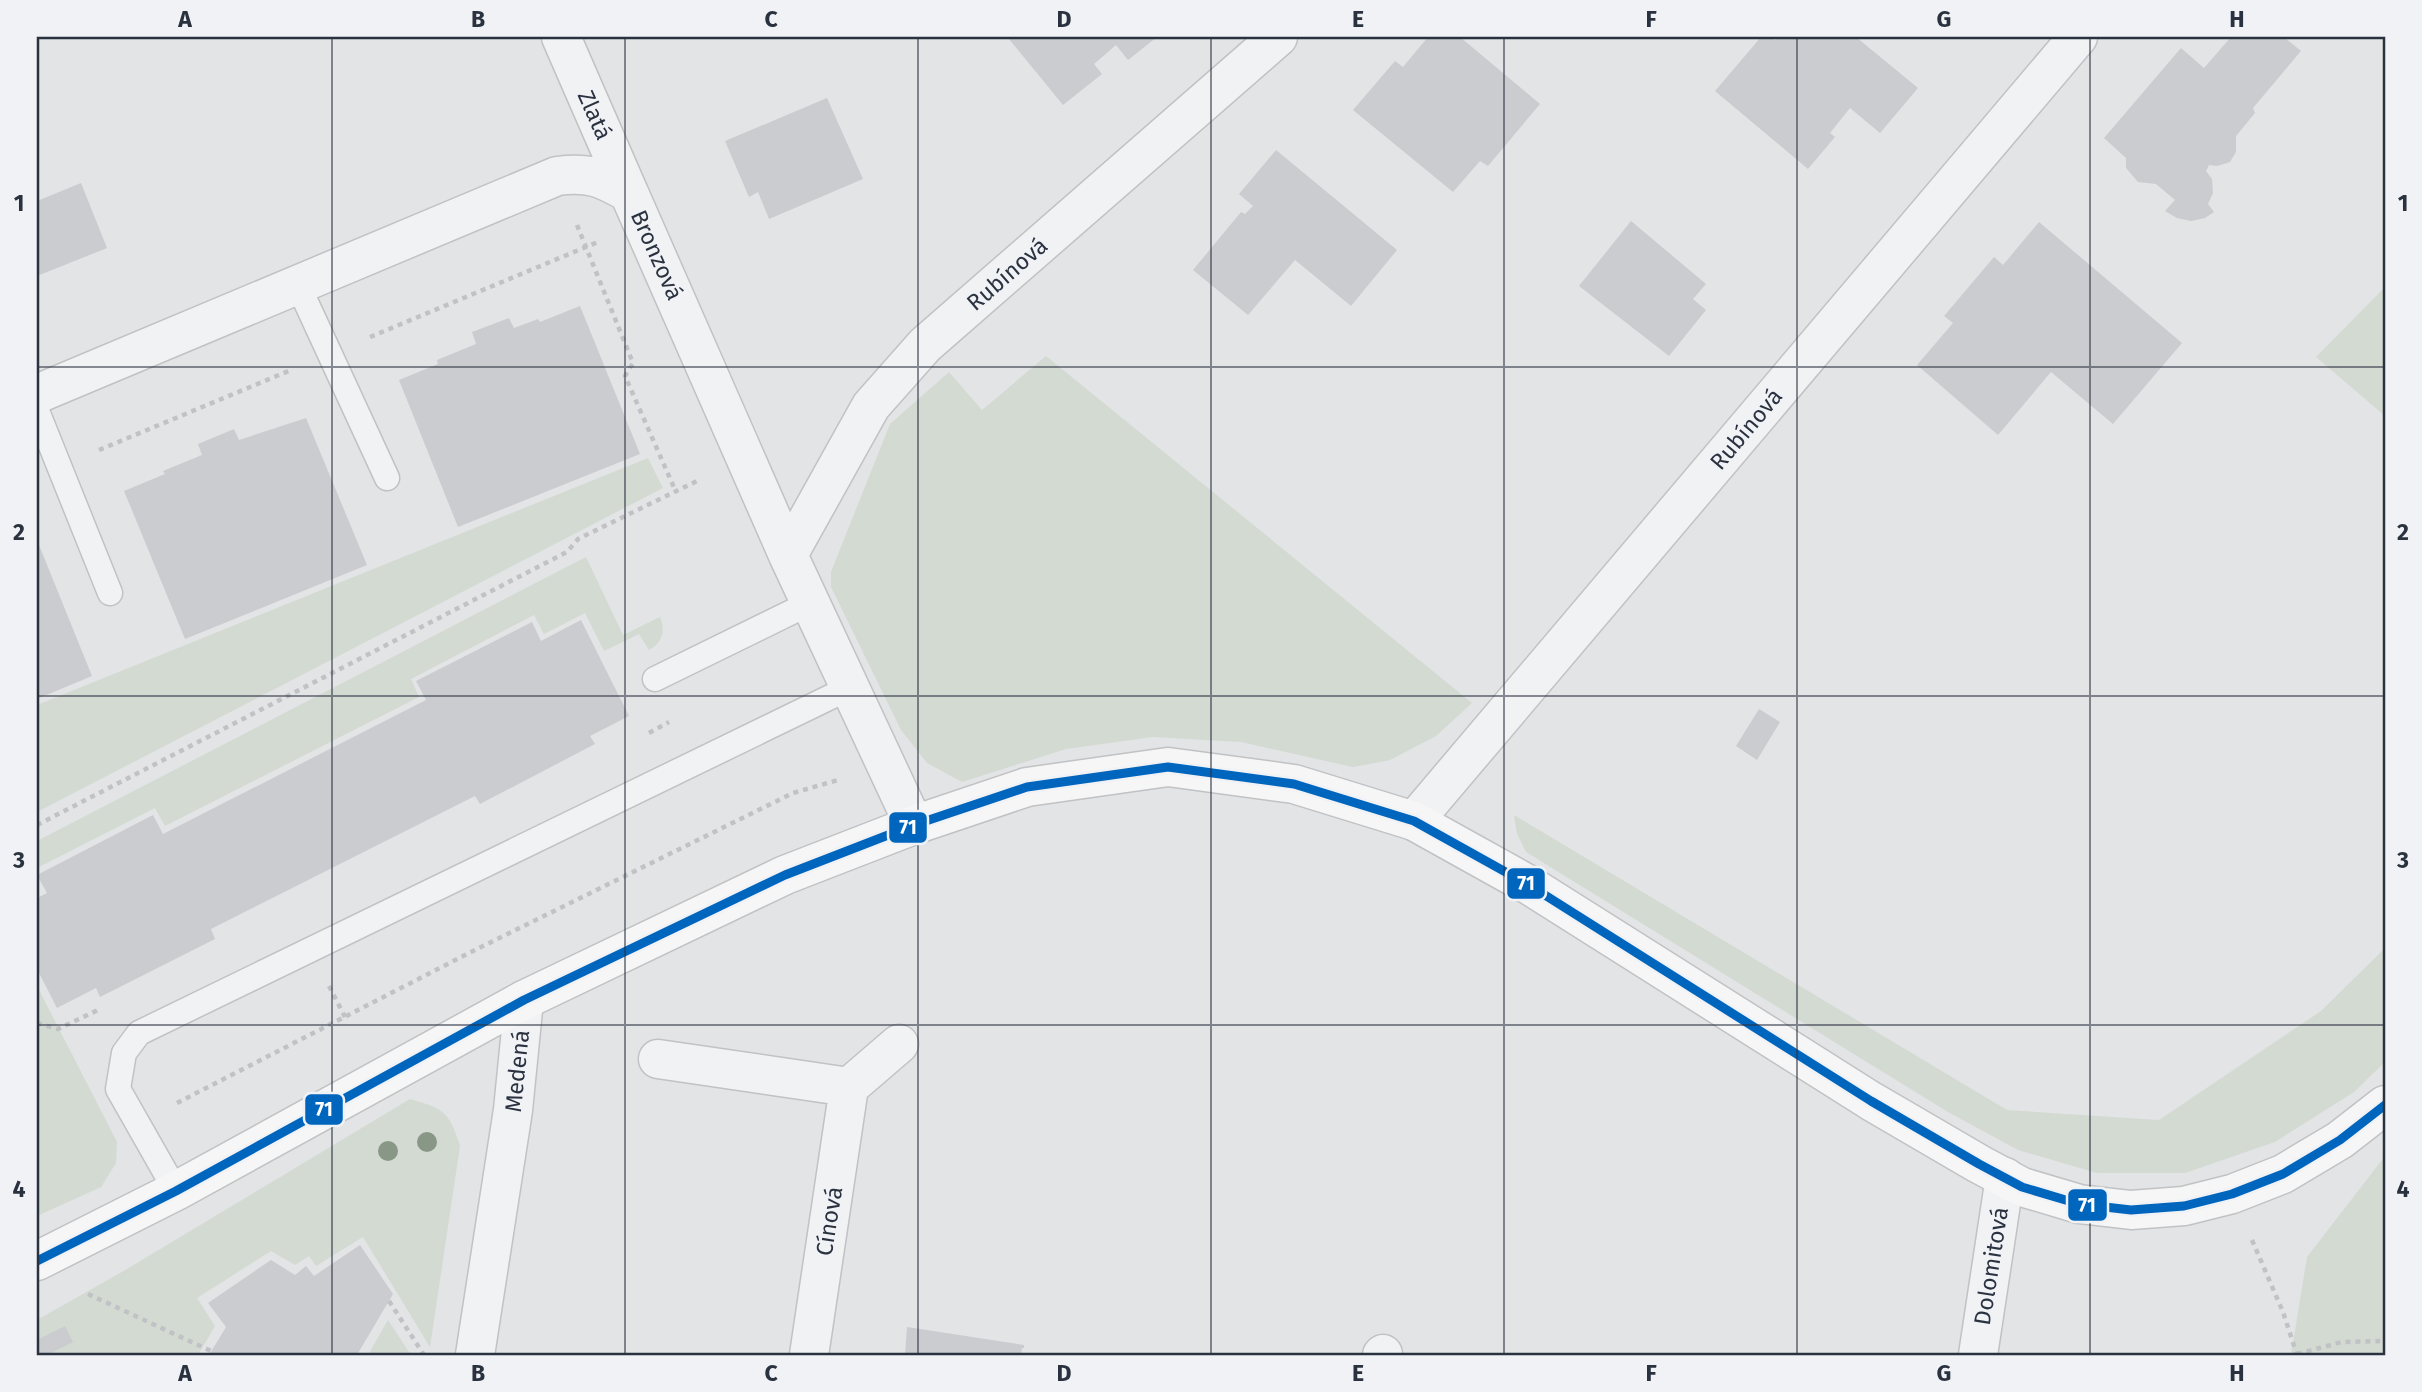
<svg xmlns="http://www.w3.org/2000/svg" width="2422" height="1392" font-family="'Fira Sans',sans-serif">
  <rect width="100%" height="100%" fill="#e2e4e6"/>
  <!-- green -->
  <path fill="#d3dad2" d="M2385,287V416L2316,357Z
    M1046,356L1472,703L1436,736L1390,760L1353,767L1241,742L1153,737L1066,749L962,782L927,763L901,730L831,587V572L890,424L949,372L982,410Z
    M648,458L663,488L37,812V705Z
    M586,557L623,635L660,617C666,632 662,642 649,650L639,634L604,651L585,613L544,634L534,615L411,679L419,697L165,826L155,808L37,868V841Z
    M1514,815L2007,1110L2159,1120L2321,1011L2385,948V1062L2354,1092L2275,1142L2185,1173H2097L2018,1150L1948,1112L1526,852L1517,834Z
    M37,986L117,1142L116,1163L101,1187L37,1216Z
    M410,1099C444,1109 449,1111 460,1146L430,1347L363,1237L316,1266L309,1256L295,1265L271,1251L197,1298L215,1326L198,1355H37V1320L127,1269Z
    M2385,1156V1355H2291L2307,1257Z
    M388,1320L411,1355H412H368Z"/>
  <!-- building -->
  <path fill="#cacccf" d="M1011,37H1157L1128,60L1116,45L1094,64L1102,74L1063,105L1009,39Z
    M1428,37H1460L1540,104L1488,166L1480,161L1453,192L1353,110L1395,61L1403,67Z
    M1761,37H1771L1775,40L1778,37H1856L1918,88L1880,133L1850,108L1830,133L1835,137L1808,169L1715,91Z
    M2231,37H2284L2301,51L2253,108L2255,113L2236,136V152L2230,162L2217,166L2209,165L2206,171L2212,179L2213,193L2208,204L2214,212L2205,218L2191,221L2177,218L2165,211L2175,200L2156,184L2138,182L2126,168V158L2104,138L2181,48L2204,68Z
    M827,98L863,179L769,219L758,192L749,197L725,141Z
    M1276,150L1397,250L1351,306L1295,260L1248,315L1193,270L1241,212L1245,214L1253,206L1239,194Z
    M81,183L107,248L37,276V201Z
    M1631,221L1706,284L1693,299L1706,310L1669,356L1579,286Z
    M2039,222L2182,343L2113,424L2051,372L1998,435L1917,365L1953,323L1944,316L1994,257L2003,265Z
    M580,306L640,454L458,527L399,380L438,364L437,360L476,344L472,332L509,318L514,328L538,319L540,322Z
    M306,418L367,565L185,639L124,491L165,474L163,471L202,455L198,444L234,429L239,440Z
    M37,540L92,676L37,699Z
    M581,620L629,716L590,736L595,744L480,804L475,796L211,929L215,939L100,997L96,988L57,1008L37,969V898L47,893L37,875L153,815L163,834L426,700L416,681L532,622L541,641Z
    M1759,709L1780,722L1757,760L1736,746Z
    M360,1245L393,1294L357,1355H209L226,1327L208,1303L271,1260L295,1275L306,1266L314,1276Z
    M65,1326L73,1342L47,1355H37V1340Z
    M907,1327L1024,1345V1348H1022L1021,1355H905Z"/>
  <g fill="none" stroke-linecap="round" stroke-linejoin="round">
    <defs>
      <path id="lane" d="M298,285L387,478
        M37,411L110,593
        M655,679L810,603
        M176,1191L118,1089L124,1053L139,1033L849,688"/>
      <path id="street" d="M561,37L629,193
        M37,394L557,176C589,172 601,177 629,193L788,555L914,825
        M788,555L871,406L925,345L1278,37
        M1414,821L2078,37
        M658,1059L849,1087
        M475,1355L513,1110L524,1000
        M809,1355L849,1087L899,1044
        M1382,1355L1383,1354
        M1978,1355L2005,1177"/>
      <path id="secondary" d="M37,1261L176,1191L524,1000L785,875L914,825L1027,787L1168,767L1294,784L1414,821L1529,885L1871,1101L1979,1164L2022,1187L2079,1204L2131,1210L2184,1206L2232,1194L2283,1174L2340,1140L2385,1105"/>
    </defs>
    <!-- lane casing -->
    <use href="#lane" stroke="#c0c2c4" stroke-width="27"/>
    <!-- street casing -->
    <use href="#street" stroke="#c0c2c4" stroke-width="41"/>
    <!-- secondary casing -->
    <use href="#secondary" stroke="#c0c2c4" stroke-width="41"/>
    <!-- path -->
    <path stroke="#c0c2c5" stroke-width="4.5" stroke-dasharray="5 5" stroke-linecap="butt" d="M577,225L633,363L625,376L676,492
      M370,337L598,242
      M99,450L291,370
      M649,733L669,722
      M37,825L567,552L578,539L701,479
      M329,986L345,1017
      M37,1023L58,1029L100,1009
      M177,1103L471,952L793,793L838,780
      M2252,1240L2283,1312L2297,1355
      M88,1294L211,1351
      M389,1301L424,1355
      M2297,1354L2342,1342L2385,1341"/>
    <!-- lane -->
    <use href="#lane" stroke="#f1f2f4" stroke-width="24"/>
    <!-- street -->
    <use href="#street" stroke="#f1f2f4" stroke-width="38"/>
    <!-- secondary -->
    <use href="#secondary" stroke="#f6f6f6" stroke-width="38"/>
    <defs>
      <path id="bus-1" d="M37,1261L176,1191L524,1000L785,875L914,825L1027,787L1168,767L1294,784L1414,821L1529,885L1871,1101L1979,1164L2022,1187L2079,1204L2131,1210L2184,1206L2232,1194L2283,1174L2340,1140L2385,1105"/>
    </defs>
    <!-- bus-1 casing -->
    <use href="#bus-1" stroke="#f0f2f6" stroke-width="14"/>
    <!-- bus-1 -->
    <use href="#bus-1" stroke="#0065bd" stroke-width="9"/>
  </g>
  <!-- trees -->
  <g fill="#899886">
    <circle cx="427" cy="1142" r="10"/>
    <circle cx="388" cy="1151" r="10"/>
  </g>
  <!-- grid -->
  <path fill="none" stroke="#2a323f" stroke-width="2" stroke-opacity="0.55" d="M332,37V1355M625,37V1355M918,37V1355M1211,37V1355M1504,37V1355M1797,37V1355M2090,37V1355M37,367H2385M37,696H2385M37,1025H2385"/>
  <g text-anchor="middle" stroke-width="5" stroke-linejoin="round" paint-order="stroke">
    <!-- street labels -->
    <g font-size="23" fill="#2a323f" stroke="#f0f2f6">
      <text transform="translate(595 115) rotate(66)" y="8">Zlatá</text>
      <text transform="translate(657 255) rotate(66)" y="8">Bronzová</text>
      <text transform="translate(1007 274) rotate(-41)" y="8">Rubínová</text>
      <text transform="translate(1746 429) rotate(-50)" y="8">Rubínová</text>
      <text transform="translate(517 1071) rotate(-84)" y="8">Medená</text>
      <text transform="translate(829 1221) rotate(-81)" y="8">Cínová</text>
      <text transform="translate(1991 1266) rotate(-81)" y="8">Dolomitová</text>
    </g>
  </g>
  <g stroke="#f0f2f6" stroke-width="2.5">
    <rect x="888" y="811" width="40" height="33" rx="7" fill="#0065bd"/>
    <rect x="1506" y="867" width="40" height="33" rx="7" fill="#0065bd"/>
    <rect x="304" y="1093" width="40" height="33" rx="7" fill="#0065bd"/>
    <rect x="2067" y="1188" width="41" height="34" rx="7" fill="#0065bd"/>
  </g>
  <g font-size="19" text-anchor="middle" font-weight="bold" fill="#fff">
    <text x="908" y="834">71</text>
    <text x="1526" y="890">71</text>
    <text x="324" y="1116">71</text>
    <text x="2087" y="1212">71</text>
  </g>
  <!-- border -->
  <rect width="2422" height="1392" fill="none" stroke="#f0f2f6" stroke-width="77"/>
  <rect x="38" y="38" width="2346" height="1316" fill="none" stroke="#2a323f" stroke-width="2.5"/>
  <g font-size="23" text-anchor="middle" font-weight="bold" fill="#2a323f">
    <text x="185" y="27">A</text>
    <text x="478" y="27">B</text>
    <text x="771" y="27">C</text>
    <text x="1064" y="27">D</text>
    <text x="1358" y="27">E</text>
    <text x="1651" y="27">F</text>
    <text x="1944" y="27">G</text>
    <text x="2237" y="27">H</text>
    <text x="19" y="211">1</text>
    <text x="2403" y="211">1</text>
    <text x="19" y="540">2</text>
    <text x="2403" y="540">2</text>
    <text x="19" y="868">3</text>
    <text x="2403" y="868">3</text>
    <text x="19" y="1197">4</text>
    <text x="2403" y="1197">4</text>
    <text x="185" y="1381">A</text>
    <text x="478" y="1381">B</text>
    <text x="771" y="1381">C</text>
    <text x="1064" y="1381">D</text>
    <text x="1358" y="1381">E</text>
    <text x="1651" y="1381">F</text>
    <text x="1944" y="1381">G</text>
    <text x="2237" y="1381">H</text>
  </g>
</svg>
